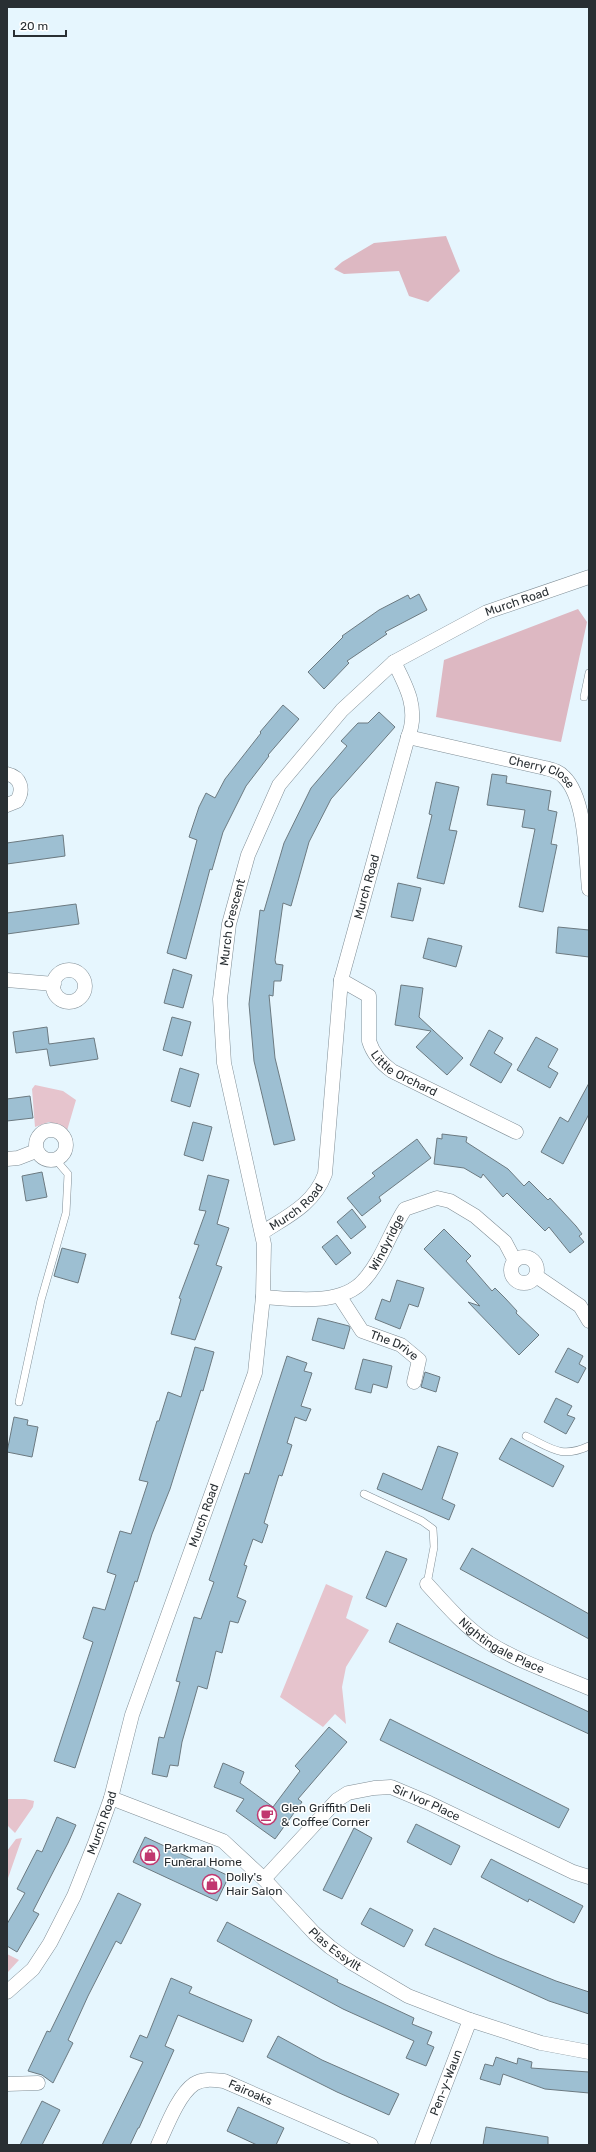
<svg xmlns="http://www.w3.org/2000/svg" width="596" height="2152" font-family="Rubik,sans-serif">
  <rect width="100%" height="100%" fill="#e6f6fe"/>
  <!-- green -->
  <path fill="#e6c4cd" d="M35,1085L63,1091L76,1100L66,1134L62,1126L49,1122L35,1127L32,1089Z
    M326,1584L353,1596L346,1618L369,1630L346,1667L342,1687L346,1724L335,1714L323,1727L280,1697Z
    M7,1799H25L34,1801L33,1807L15,1833L7,1825Z
    M22,1838L7,1881V1851L16,1839Z
    M7,1954L19,1960L8,1972H7Z"/>
  <!-- forest -->
  <path fill="#ddb8c2" d="M446,236L460,271L428,302L409,296L399,271L344,274L334,269L342,262L374,243Z
    M578,609L587,622L561,742L436,717L444,660Z"/>
  <!-- building -->
  <path fill="#9dbfd2" stroke="#6c7a81" d="M419,594L427,610L385,632L387,634L347,661L349,663L324,689L308,672L343,637L342,636L379,610L408,595L410,599Z
    M283,705L299,719L268,755L269,756L246,786L223,832L212,870L210,869L186,959L167,953L197,840L189,837L199,807L206,793L215,798L225,779L261,733L260,732Z
    M379,712L395,727L331,799L309,842L291,906L283,903L275,960L276,964L283,965L281,981H274L273,996L269,995L275,1058L295,1140L274,1145L254,1061L249,1004L260,910L264,911L284,843L311,788L347,746L341,741L358,723H368Z
    M492,774L507,776L506,783L551,791L548,810L557,812L551,844L557,845L543,912L519,907L535,829L522,827L525,810L487,805Z
    M436,782L459,787L449,830L457,831L444,884L417,878L432,815L429,814Z
    M63,835L65,856L7,864V843Z
    M398,883L421,888L413,921L391,917Z
    M76,904L79,924L7,934V913Z
    M558,927L589,930V957L556,953Z
    M428,938L462,946L456,967L423,958Z
    M173,969L192,975L183,1008L164,1003Z
    M401,985L423,988L419,1017L463,1058L447,1075L416,1047L431,1031L395,1025Z
    M172,1017L191,1022L182,1056L163,1050Z
    M47,1027L49,1044L94,1038L98,1059L50,1066L47,1049L16,1053L13,1032Z
    M489,1030L503,1038L494,1053L512,1064L501,1083L470,1065Z
    M536,1037L558,1049L548,1067L558,1073L550,1088L517,1070Z
    M180,1068L199,1074L190,1107L171,1101Z
    M589,1083V1114L563,1164L541,1152L560,1117L568,1122Z
    M30,1096L33,1118L7,1121V1099Z
    M193,1122L212,1127L203,1161L184,1155Z
    M442,1134L467,1137L466,1142L508,1169L524,1186L529,1181L548,1200L550,1198L576,1226L582,1234L579,1236L584,1242L570,1253L549,1227L545,1231L507,1193L503,1197L483,1174L481,1178L464,1168L434,1164L437,1138L442,1139Z
    M417,1139L431,1158L379,1197L381,1201L362,1216L347,1198L375,1176L372,1173Z
    M42,1172L47,1197L26,1201L22,1176Z
    M208,1175L229,1180L217,1224L229,1228L216,1265L222,1267L195,1340L171,1334L181,1299L179,1298L199,1245L194,1244L206,1211L199,1210Z
    M352,1209L366,1227L351,1239L337,1222Z
    M444,1229L471,1256L466,1261L492,1291L495,1288L505,1298L517,1311L516,1313L539,1335L519,1355L468,1302L480,1306L424,1249Z
    M337,1235L351,1253L336,1265L322,1247Z
    M62,1248L86,1254L78,1283L54,1276Z
    M397,1280L424,1288L418,1307L409,1304L400,1329L375,1319L382,1299L390,1302Z
    M318,1318L349,1326L350,1328L344,1349L312,1340Z
    M195,1347L214,1352L203,1391L201,1390L170,1489L152,1534L137,1582L135,1581L75,1768L54,1761L93,1642L83,1638L93,1607L105,1610L116,1575L107,1572L120,1531L131,1534L148,1482L139,1480L157,1421H159L168,1392L181,1397Z
    M568,1348L583,1356L579,1364L586,1368L578,1383L555,1372Z
    M287,1356L307,1363L304,1371L312,1373L301,1406L311,1409L306,1421L295,1417L287,1443L292,1445L282,1476L279,1475L264,1523L268,1525L262,1543L253,1539L244,1565L247,1566L237,1597L246,1601L238,1623L230,1621L222,1653L216,1651L207,1689L198,1686L182,1742L178,1766L170,1765L167,1777L152,1774L159,1737L164,1738L180,1682L176,1681L194,1617L201,1619L214,1582L209,1580L245,1473L249,1474Z
    M363,1359L392,1366L387,1388L373,1384L371,1393L355,1389Z
    M425,1372L440,1377L436,1392L421,1387Z
    M556,1398L572,1406L567,1415L575,1418L566,1434L544,1422Z
    M14,1417L28,1420L27,1425L38,1427L32,1457L7,1452Z
    M511,1438L564,1466L553,1487L499,1459Z
    M438,1446L458,1453L442,1499L455,1505L449,1520L377,1489L383,1473L422,1490Z
    M472,1548L589,1614V1639L460,1569Z
    M386,1551L407,1559L386,1607L366,1598Z
    M397,1623L589,1712V1734L389,1642Z
    M390,1719L569,1809L559,1828L380,1740Z
    M329,1727L347,1742L298,1799L302,1802L275,1839L236,1811L244,1799L214,1787L223,1763L244,1772L240,1783L273,1807L300,1771L295,1766Z
    M57,1817L76,1825L68,1843L33,1911L39,1914L17,1952L7,1946V1924L25,1893L17,1889L37,1850L42,1852Z
    M416,1824L460,1846L451,1865L407,1842Z
    M354,1828L372,1838L342,1899L323,1890Z
    M145,1837L229,1876L217,1901L133,1862Z
    M491,1859L583,1906L574,1923L529,1899L528,1902L481,1877Z
    M118,1893L141,1904L121,1944L116,1941L88,1996L68,2040L73,2043L53,2083L42,2075L28,2071L47,2031L50,2032Z
    M370,1908L413,1930L404,1947L361,1924Z
    M227,1922L338,1980L337,1982L414,2018L412,2024L432,2032L427,2044L434,2047L426,2066L406,2058L414,2041L343,2009L217,1941Z
    M434,1928L497,1957L556,1981L589,1992V2014L549,2001L425,1945Z
    M171,1978L192,1987L189,1993L252,2020L243,2042L178,2015L165,2046L174,2050L139,2128H138L130,2145H102L143,2062L130,2057L140,2035L147,2038Z
    M278,2036L322,2060L399,2094L389,2115L337,2092L267,2057Z
    M496,2057L517,2064L518,2058L532,2062L531,2068L589,2072V2093L545,2089L503,2074L500,2085L480,2079L485,2064L493,2066Z
    M42,2101L60,2110L42,2145H20Z
    M238,2107L284,2128L276,2145H257L227,2131Z
    M486,2127L548,2137V2145H483Z"/>
  <g fill="none" stroke-linecap="round" stroke-linejoin="round">
    <defs>
      <path id="service" d="M584,697L589,673
        M19,1402L41,1300L66,1213L68,1174L56,1160
        M526,1436C551,1448 561,1459 589,1446
        M364,1494L422,1521L433,1529L434,1547L427,1584"/>
      <g id="minor">
        <path id="s1" d="M408,737L545,768C552,770 559,771 564,777C586,798 586,859 589,889"/>
        <path d="M7,774C21,777 24,790 17,801L7,805"/>
        <circle cx="69" cy="986" r="16"/>
        <path d="M7,980L54,984"/>
        <path id="s2" d="M341,980L369,996V1041C373,1054 381,1063 392,1071L516,1132"/>
        <circle cx="51" cy="1145" r="15"/>
        <path d="M7,1159L18,1158L36,1151"/>
        <path id="s3" d="M263,1232C288,1216 314,1204 325,1174L341,980L408,737C419,710 407,687 394,662"/>
        <circle cx="524" cy="1270" r="13"/>
        <path d="M536,1276L580,1306L589,1321"/>
        <path id="s4" d="M263,1297C294,1299 342,1306 364,1280C381,1262 391,1230 405,1209L437,1198L450,1201L475,1216L505,1242L515,1261"/>
        <path id="s5" d="M340,1297L362,1331L401,1345L419,1360L414,1382"/>
        <path id="s6" d="M427,1584C446,1605 465,1627 489,1643C519,1662 556,1674 589,1688"/>
        <path id="s7" d="M111,1798L223,1841L264,1879L314,1933L330,1947L352,1963L408,1996L470,2020L541,2043L589,2052"/>
        <path id="s8" d="M264,1879L337,1800L348,1793L374,1788L391,1787L429,1803L573,1872L589,1877"/>
        <path id="s9" d="M7,1992L33,1969L50,1943L74,1896L95,1843L111,1798L132,1715L255,1373L263,1297L264,1244L224,1063L220,999L229,924L248,855L279,785L342,710L394,662L487,612L589,577"/>
        <path d="M7,2084L38,2083"/>
        <path id="s10" d="M158,2145C166,2128 178,2095 194,2084C203,2078 215,2080 224,2081L371,2145"/>
        <path id="s11" d="M422,2145L470,2020"/>
      </g>
    </defs>
    <!-- service casing -->
    <use href="#service" stroke="#808e96" stroke-width="8"/>
    <!-- minor casing -->
    <use href="#minor" stroke="#808e96" stroke-width="15"/>
    <!-- service -->
    <use href="#service" stroke="#fff" stroke-width="7"/>
    <!-- minor -->
    <use href="#minor" stroke="#fff" stroke-width="14"/>
  </g>
  <!-- icons -->
  <defs>
    <symbol id="cafe-ring" viewBox="-11 -11 22 22"><circle r="9.5" fill="#fff" stroke="#c1376f" stroke-width="1.5"/><path d="M-5.5-4.5H6V0H3Q3 3.5 0 3.5H-2.5Q-5.5 3.5-5.5 0ZM3-3.2v2h1.7v-2ZM-6 4.5H4V6H-6Z" fill="#c1376f"/></symbol>
    <symbol id="shop-ring" viewBox="-11 -11 22 22"><circle r="9.5" fill="#fff" stroke="#c1376f" stroke-width="1.5"/><path d="M-5-2.5h2.3a2.7 3.5 0 0 1 5.4 0H5L5.5 6h-11ZM-1.5-2.5h3a1.5 2.3 0 0 0-3 0Z" fill="#c1376f"/></symbol>
  </defs>
  <g fill-rule="evenodd">
    <use href="#cafe-ring" x="256" y="1804" width="22" height="22"/>
    <use href="#shop-ring" x="139" y="1844" width="22" height="22"/>
    <use href="#shop-ring" x="201" y="1873" width="22" height="22"/>
  </g>
  <g text-anchor="middle" stroke-width="3" stroke-linejoin="round" paint-order="stroke">
    <!-- street labels -->
    <g font-size="12" fill="#292f33" stroke="#fff">
      <text dy="4" stroke="none"><textPath href="#s9" startOffset="1581">Murch Road</textPath></text>
      <text dy="4" stroke="none"><textPath href="#s1" startOffset="139">Cherry Close</textPath></text>
      <text dy="4" stroke="none"><textPath href="#s3" startOffset="378">Murch Road</textPath></text>
      <text dy="4" stroke="none"><textPath href="#s9" startOffset="1129">Murch Crescent</textPath></text>
      <text dy="4" stroke="none"><textPath href="#s2" startOffset="127">Little Orchard</textPath></text>
      <text dy="4" stroke="none"><textPath href="#s3" startOffset="42">Murch Road</textPath></text>
      <text dy="4" stroke="none"><textPath href="#s4" startOffset="150">Windyridge</textPath></text>
      <text dy="4" stroke="none"><textPath href="#s5" startOffset="76">The Drive</textPath></text>
      <text dy="4" stroke="none"><textPath href="#s9" startOffset="521">Murch Road</textPath></text>
      <text dy="4" stroke="none"><textPath href="#s6" startOffset="98">Nightingale Place</textPath></text>
      <text dy="4" stroke="none"><textPath href="#s8" startOffset="203">Sir Ivor Place</textPath></text>
      <text dy="4" stroke="none"><textPath href="#s9" startOffset="197">Murch Road</textPath></text>
      <text dy="4" stroke="none"><textPath href="#s7" startOffset="276">Plas Essyllt</textPath></text>
      <text dy="4" stroke="none"><textPath href="#s11" startOffset="67">Pen-y-Waun</textPath></text>
      <text dy="4" stroke="none"><textPath href="#s10" startOffset="131">Fairoaks</textPath></text>
    </g>
    <!-- poi labels -->
    <g font-size="12" fill="#292f33" stroke="#fff" text-anchor="start">
      <text x="281" y="1812">Glen Griffith Deli<tspan x="281" dy="14">&amp; Coffee Corner</tspan></text>
      <text x="164" y="1852">Parkman<tspan x="164" dy="14">Funeral Home</tspan></text>
      <text x="226" y="1881">Dolly's<tspan x="226" dy="14">Hair Salon</tspan></text>
    </g>
  </g>
  <!-- border -->
  <rect width="596" height="2152" fill="none" stroke="#292f33" stroke-width="16"/>
  <!-- scale -->
  <path d="M14 30v6h52v-6" fill="none" stroke="#292f33" stroke-width="2"/>
  <text x="20" y="30" font-size="12" fill="#292f33" stroke="#ffffff" stroke-width="3" paint-order="stroke">20 m</text>
</svg>
